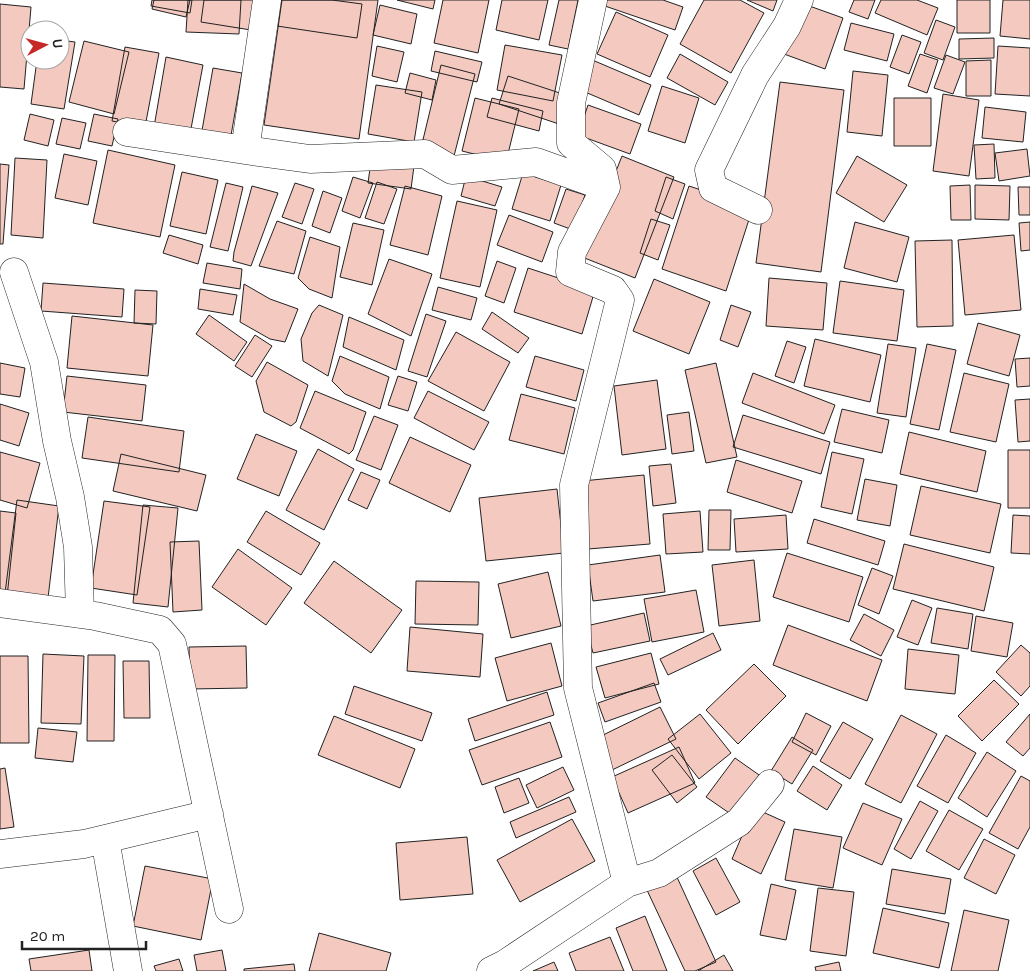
<svg xmlns="http://www.w3.org/2000/svg" width="1030" height="971" font-family="Karla,sans-serif">
  <rect width="100%" height="100%" fill="#fff"/>
  <!-- building -->
  <path fill="#f3c9c0" stroke="#222" d="M152,0H192L190,13L151,6Z
    M154,0H190L186,17L152,9Z
    M188,0H241L239,34L186,32Z
    M204,0H256L251,30L201,22Z
    M281,0H332L362,4L357,38L277,26Z
    M282,0H378L359,139L264,125Z
    M397,0H435L433,9Z
    M443,0H489L478,53L434,43Z
    M502,0H548L539,40L496,30Z
    M559,0H578L568,49L549,45Z
    M604,0H663L683,7L675,30L602,5Z
    M704,0H740L764,13L731,73L680,44Z
    M747,0H777L773,11Z
    M854,0H875L868,19L849,12Z
    M881,0H917L938,8L927,35L875,13Z
    M957,0H990V33H957Z
    M1003,0H1030V39L1000,36Z
    M801,3L843,18L825,69L784,54Z
    M0,4L31,7L24,89L0,87Z
    M380,5L417,14L411,44L373,35Z
    M616,12L668,35L650,77L597,54Z
    M936,20L955,27L943,60L924,53Z
    M851,23L894,34L887,61L844,50Z
    M902,35L921,42L909,74L890,67Z
    M994,38V58L959,59V39Z
    M60,40L75,42L64,109L31,104L37,60H60Z
    M84,41L129,52L114,114L69,102Z
    M505,45L562,55L553,101L497,90Z
    M377,46L404,52L397,82L372,76Z
    M998,46L1030,48V96L995,94Z
    M125,47L159,53L145,127L112,121Z
    M435,51L482,62L477,82L431,71Z
    M680,54L728,82L715,105L667,78Z
    M920,54L938,60L927,93L908,86Z
    M946,55L965,62L953,94L934,88Z
    M166,57L203,65L190,134L154,127Z
    M590,59L651,85L639,115L578,89Z
    M991,60V96H966V61Z
    M441,65L475,74L454,156L421,148Z
    M213,68L242,73L230,141L201,136Z
    M853,71L888,75L882,136L847,132Z
    M410,73L436,80L432,100L405,93Z
    M508,76L569,96L559,124L499,104Z
    M780,82L844,90L821,272L756,263Z
    M376,85L422,92L414,142L368,134Z
    M662,86L699,98L685,143L648,131Z
    M943,94L979,100L969,176L933,171Z
    M475,98L519,109L506,162L462,151Z
    M492,98L543,111L539,131L487,117Z
    M894,98H931V146H894Z
    M588,105L641,124L630,154L578,135Z
    M985,107L1026,112L1023,142L982,138Z
    M30,114L54,120L48,146L24,140Z
    M94,114L118,119L112,146L88,141Z
    M62,118L86,123L80,149L56,144Z
    M994,144L995,178L976,179L974,145Z
    M1027,149L1030,176L999,181L995,153Z
    M108,150L175,165L160,237L93,223Z
    M64,154L97,161L88,205L55,198Z
    M622,156L674,177L635,278L582,257Z
    M857,156L907,185L884,222L836,193Z
    M15,158L47,160L43,238L11,235Z
    M371,161L414,166L411,189L368,183Z
    M0,164L9,165L3,244H0Z
    M182,172L218,180L206,234L170,226Z
    M523,173L561,185L550,221L512,209Z
    M466,176L502,187L495,206L461,196Z
    M353,177L373,183L360,218L342,211Z
    M666,177L685,184L673,219L655,211Z
    M377,182L397,189L384,224L365,218Z
    M226,183L243,187L228,251L210,247Z
    M295,183L314,189L302,224L282,217Z
    M970,185L971,220H951L950,186Z
    M975,185L1010,186L1009,220L975,219Z
    M252,186L278,193L251,266L233,261L234,252Z
    M405,186L442,196L428,255L390,245Z
    M689,186L753,207L726,291L662,269Z
    M1018,187H1030V215H1019Z
    M566,189L585,195L573,230L554,223Z
    M323,191L342,198L330,233L312,226Z
    M457,201L497,210L480,287L440,278Z
    M509,215L553,232L542,262L497,245Z
    M651,219L670,225L658,260L640,253Z
    M277,221L306,231L294,274L259,266Z
    M855,222L909,237L897,282L844,268Z
    M1030,222V250L1021,251L1019,223Z
    M353,223L384,230L372,285L340,277Z
    M169,235L203,245L198,264L163,253Z
    M1014,235L1021,310L965,315L958,240Z
    M310,237L340,247L332,298L309,289L298,278Z
    M952,240L953,326L917,327L915,241Z
    M389,259L432,274L411,336L368,314Z
    M497,261L516,268L504,303L485,296Z
    M207,263L242,269L240,289L203,283Z
    M528,268L595,290L582,334L514,312Z
    M769,278L827,283L823,330L766,326Z
    M654,279L710,302L689,354L633,331Z
    M840,281L904,290L897,341L833,333Z
    M43,283L124,289L122,317L41,311Z
    M244,284L270,299L298,309L285,342L270,339L240,322Z
    M438,287L477,298L471,320L432,310Z
    M200,289L237,295L233,315L198,309Z
    M135,290L157,291L156,324L134,323Z
    M319,305L343,315L328,376L303,361L301,339L312,313Z
    M731,305L751,312L738,347L720,340Z
    M492,312L529,338L518,353L482,329Z
    M426,314L446,321L427,377L408,371Z
    M209,315L247,342L234,361L196,334Z
    M72,316L153,325L148,376L67,368Z
    M349,317L404,340L396,370L343,347Z
    M978,323L1020,335L1009,376L967,364Z
    M456,332L510,362L484,411L428,381Z
    M255,335L272,346L252,377L235,366Z
    M815,339L881,355L870,402L804,386Z
    M787,341L806,347L794,383L775,376Z
    M888,344L916,348L906,417L877,413Z
    M927,344L956,350L939,430L910,424Z
    M340,356L389,377L380,409L345,394L332,381Z
    M535,356L584,370L576,401L526,387Z
    M1030,358V386L1017,387L1015,359Z
    M267,362L308,385L296,422L291,426L264,412L256,381Z
    M0,363L25,368L20,397L0,394Z
    M716,363L737,457L706,463L685,370Z
    M753,373L835,405L824,434L742,403Z
    M964,373L1009,384L996,442L950,432Z
    M67,376L146,385L142,421L63,412Z
    M398,376L417,382L408,411L388,405Z
    M657,380L666,449L622,455L614,386Z
    M315,391L366,412L353,450L349,454L300,428Z
    M428,391L489,422L474,450L414,418Z
    M521,394L575,408L564,454L509,440Z
    M1030,399V441L1018,442L1015,400Z
    M0,404L29,413L19,446L0,440Z
    M842,409L889,420L882,453L834,442Z
    M689,412L694,451L672,454L667,415Z
    M743,415L830,442L821,474L733,447Z
    M374,416L398,425L381,470L356,460Z
    M88,417L184,431L179,472L82,458Z
    M909,432L986,451L977,492L900,474Z
    M256,434L297,451L279,496L237,479Z
    M410,437L471,465L450,512L389,483Z
    M318,449L354,469L324,530L286,510Z
    M1008,450H1030V508H1008Z
    M0,452L40,463L27,508L0,500Z
    M832,452L864,459L852,514L821,507Z
    M121,454L206,475L197,511L113,491Z
    M736,460L802,481L792,513L727,492Z
    M671,464L676,503L653,506L649,466Z
    M361,472L380,480L367,509L348,500Z
    M644,475L650,544L588,549L582,481Z
    M865,479L897,485L890,526L857,520Z
    M921,486L1001,504L990,553L910,535Z
    M557,489L564,553L486,561L479,498Z
    M17,500L59,506L48,598L5,593Z
    M104,501L150,507L137,595L91,588Z
    M143,505L178,508L168,607L133,603Z
    M709,510H731L730,550H708Z
    M0,511L16,513L7,597L0,596Z
    M266,511L320,543L301,575L247,542Z
    M700,511L703,552L666,554L663,514Z
    M786,515L788,549L736,552L734,519Z
    M1013,515L1030,516V554L1011,553Z
    M814,519L885,541L878,565L807,543Z
    M199,541L202,610L173,612L170,542Z
    M904,544L994,567L984,611L893,589Z
    M238,549L292,588L266,625L212,587Z
    M787,553L863,577L849,622L773,597Z
    M660,555L665,592L593,601L588,565Z
    M754,560L760,621L719,626L712,565Z
    M334,561L402,610L371,653L304,603Z
    M872,568L893,576L879,614L858,605Z
    M548,572L561,626L511,638L498,584Z
    M416,581L479,582L478,625L415,624Z
    M696,590L704,632L652,642L644,599Z
    M912,600L932,608L918,645L897,637Z
    M937,608L973,614L968,649L931,643Z
    M644,613L650,641L593,653L586,626Z
    M864,614L894,630L881,656L850,640Z
    M976,616L1013,623L1007,657L971,651Z
    M788,625L882,660L867,701L773,665Z
    M410,627L483,634L480,677L407,671Z
    M713,633L721,650L668,675L660,659Z
    M551,643L562,686L507,701L495,658Z
    M1021,645L1030,653V686L1021,696L996,672Z
    M246,646L247,688L190,689L189,647Z
    M908,649L959,655L955,694L905,689Z
    M651,653L659,684L605,698L596,667Z
    M43,654L84,656L81,724L41,723Z
    M88,655H115L114,741H87Z
    M0,656H28L29,743H0Z
    M123,661H149L150,718H124Z
    M754,664L786,696L738,744L706,710Z
    M994,680L1019,704L982,741L958,716Z
    M654,683L661,702L605,722L598,703Z
    M354,686L432,713L422,741L345,714Z
    M547,692L554,715L475,741L468,719Z
    M660,707L676,739L610,771L595,739Z
    M806,713L831,726L816,755L792,742Z
    M700,714L731,753L699,779L668,739Z
    M1030,714V748L1023,756L1006,742Z
    M901,715L937,734L901,803L865,784Z
    M334,716L415,749L400,788L318,755Z
    M550,722L562,757L482,785L469,750Z
    M843,722L873,739L850,779L820,761Z
    M38,728L77,732L73,762L35,758Z
    M946,735L976,753L948,803L917,786Z
    M792,737L813,750L792,784L771,771Z
    M679,747L695,783L628,813L612,777Z
    M987,752L1016,771L987,817L958,798Z
    M672,755L697,787L677,803L652,770Z
    M735,758L762,777L735,817L706,797Z
    M813,766L842,785L827,810L797,791Z
    M563,767L574,790L537,808L526,785Z
    M5,768L14,827L0,829V769Z
    M1021,776L1030,781V827L1018,849L989,833Z
    M519,778L529,803L504,813L495,787Z
    M569,797L576,812L516,838L510,822Z
    M920,801L938,811L911,859L894,849Z
    M863,803L902,819L882,865L843,848Z
    M754,808L785,822L761,874L732,859Z
    M949,810L983,829L959,870L926,851Z
    M572,819L595,861L520,902L497,860Z
    M794,829L842,837L833,888L785,880Z
    M467,837L473,894L400,900L396,843Z
    M984,839L1015,855L996,894L964,878Z
    M716,858L740,902L716,915L693,871Z
    M145,866L213,879L201,940L133,926Z
    M892,869L951,879L945,914L886,904Z
    M676,875L716,962L695,971H685L646,888Z
    M771,884L796,890L786,940L760,935Z
    M818,888L854,892L846,956L810,951Z
    M883,908L949,923L939,968L873,953Z
    M964,910L1009,920L998,971H951Z
    M645,916L667,971H633L616,928Z
    M319,933L391,953L386,971H309Z
    M610,937L624,971H576L569,953Z
    M89,950L92,971H31L29,959Z
    M222,950L226,971H197L194,955Z
    M724,955L733,971H698Z
    M179,959L183,971H156L154,966Z
    M554,962L558,971H533Z
    M839,962L841,971H816L815,967Z
    M294,964L295,971H244V969Z"/>
  <g fill="none" stroke-linecap="round" stroke-linejoin="round">
    <defs>
      <path id="minor" d="M267,0L245,150L310,159L425,154L452,170L536,162L606,187
        M593,0L571,103V143L602,169L606,187L572,252L570,272L613,290L620,300L574,485L578,688L627,883L659,873L739,822L770,784
        M127,132L245,150
        M758,210L713,188L709,170L755,75L787,26L799,0
        M14,272L44,362L57,441L70,497L78,547L80,614
        M0,603L95,616L160,630L172,644L229,909
        M105,839L128,971
        M0,854L84,844L209,814
        M491,971L505,964L627,883"/>
    </defs>
    <!-- minor casing -->
    <use href="#minor" stroke="#222" stroke-width="29"/>
    <!-- minor -->
    <use href="#minor" stroke="#fff" stroke-width="28"/>
  </g>
  <!-- north arrow -->
  <g transform="translate(45 45) rotate(84)"><circle r="24" fill="#ffffff" stroke="#a7a7a7"/>
  <path d="M0-4L9 19L0 12L-9 19Z" fill="#c62828"/>
  <text y="-8" font-size="14" font-weight="bold" text-anchor="middle" fill="#222222">U</text>
  </g>
  <!-- scale -->
  <path d="M22 941v8h124v-8" fill="none" stroke="#222222" stroke-width="2.5"/>
  <text x="30" y="941" font-size="15" fill="#222222" stroke="#ffffff" stroke-width="4" paint-order="stroke">20 m</text>
</svg>
